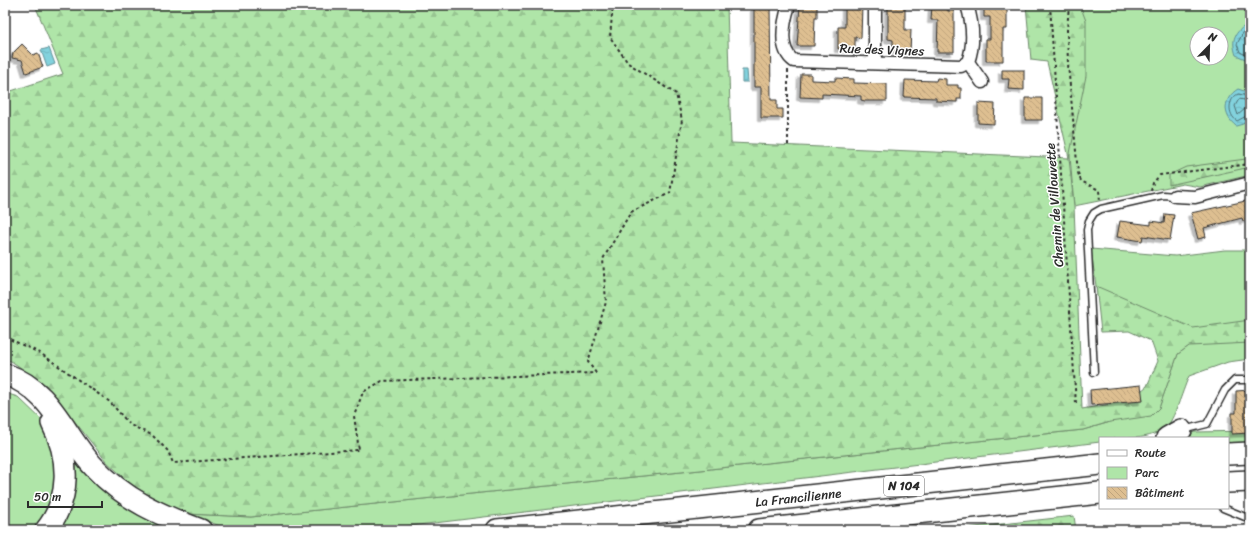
<svg xmlns="http://www.w3.org/2000/svg" width="1255" height="535" font-family="Sriracha,sans-serif">
  <defs>
    <pattern id="forest-firs" width="22" height="20" patternUnits="userSpaceOnUse"><rect width="22" height="20" fill="#afe5a8"/><path d="M5 1l3.5 6h-7zM16 11l3.5 6h-7z" fill="#97c591"/></pattern>
    <pattern id="water-ripples" width="26" height="14" patternUnits="userSpaceOnUse"><rect width="26" height="14" fill="#82d2dd"/><path d="M2 4q2-2 4 0t4 0M15 11q2-2 4 0t4 0" fill="none" stroke="#70b4be"/></pattern>
    <pattern id="building-back-hatch" width="6" height="6" patternUnits="userSpaceOnUse"><rect width="6" height="6" fill="#debf91"/><path d="M-1 5l2 2M0 0l6 6M5-1l2 2" fill="none" stroke="#bfa47d"/></pattern>
    <filter id="shadow"><feDropShadow dx="-3.5" dy="3.5" stdDeviation="0" flood-color="#0004"/></filter>
  </defs>
  <rect width="100%" height="100%" fill="#fff"/>
  <filter id="ink" filterUnits="userSpaceOnUse"><feTurbulence type="fractalNoise" baseFrequency=".025" numOctaves="2"/><feDisplacementMap in="SourceGraphic" scale="8" xChannelSelector="R" yChannelSelector="G"/><feConvolveMatrix kernelMatrix="1 2 1 2 8 2 1 2 1" color-interpolation-filters="sRGB"/></filter>
  <g filter="url(#ink)">
    <!-- green -->
    <path fill="#afe5a8" stroke="#6d886a" fill-rule="evenodd" d="M1058,5H1250V175L1200,187L1183,184L1074,206ZM1197,34H1221V58H1197Z
      M1091,249L1175,256L1225,250H1250V359L1228,362L1189,376C1184,387 1175,417 1168,425C1152,442 1121,438 1100,438V442L377,530H245L220,526L188,514L251,517L1083,430L1159,408L1178,354L1189,346L1098,301Z
      M5,393L18,397L44,422L56,452L58,488L45,520L35,530H5Z
      M1250,431V443L1228,444V438H1177L1195,432Z
      M66,451L89,474L133,512L166,526L181,530H52Z"/>
    <!-- forest -->
    <path fill="url(#forest-firs)" stroke="#6d886a" d="M35,5H727L731,143L1069,158L1047,62L1031,60L1026,5H1080L1086,21V76L1069,158L1074,206L1082,409L1129,401L1147,386L1158,361L1151,341L1129,331L1101,332L1096,286L1193,328L1250,320V343L1189,346L1178,354L1159,408L1151,416L1110,422L1083,430L251,517L188,514L137,490L106,461L46,385L11,361L5,360V93L63,74Z
      M1246,159L1250,167L1169,185V175L1186,167Z
      M1074,516L1076,530H948Z"/>
    <!-- water -->
    <path fill="url(#water-ripples)" stroke="#5f8f96" d="M1248,24H1250V61L1236,55C1231,40 1234,32 1248,24Z
      M49,48L55,64L47,67L41,50Z
      M742,70H747L748,82H742Z
      M1238,89L1250,93V116L1243,124L1236,126C1222,115 1223,98 1238,89Z"/>
    <g fill="none" stroke-linecap="round" stroke-linejoin="round">
      <!-- shore -->
      <path stroke="#4e6e72" stroke-width="1" d="M1250,28L1244,31L1237,44L1240,52L1250,57
        M1250,96L1238,94C1228,99 1227,114 1237,121L1250,114
        M1250,101L1239,99L1235,106L1238,115L1245,109H1250"/>
    </g>
    <!-- building -->
    <path fill="url(#building-back-hatch)" stroke="#2b2b2b" filter="url(#shadow)" d="M754,5H770L771,100H777V109H783V118H761V87H754Z
      M800,5H817V17H815L814,46H797Z
      M845,5H862L861,38L855,37V49H838V27H845Z
      M888,5H905V30H911L910,52L893,51V40L888,39Z
      M932,5H948V11H954V52H937L938,20H931Z
      M984,7L1007,8V29H1003V61H986V39H990V17H984Z
      M22,44L33,55L38,53L43,67L26,73L22,60L12,58L13,53Z
      M1002,70H1024V90L1008,89L1009,79H1002Z
      M801,74H811V80L835,81V78L854,79V83L887,84V101H865L861,100V96L822,94V98L800,97Z
      M937,78L946,79V85H958V88H961V99H957V102L936,101V98L904,97L905,80L936,81Z
      M1025,98H1042V120H1025Z
      M978,103L995,104L994,124L978,123Z
      M1250,200V219L1243,221L1242,218L1204,228L1206,237L1198,239L1191,213Z
      M1165,214L1174,215L1170,240L1143,236L1142,241L1117,237L1120,221L1151,225V221L1164,223Z
      M1141,385L1143,401L1091,405L1090,390Z
      M1250,390V433L1232,434V413H1236V391Z"/>
    <g fill="none" stroke-linecap="round" stroke-linejoin="round">
      <defs>
        <path id="lane" d="M1094,372L1087,230L1089,221L1094,213L1101,209L1163,195L1175,196
          M1183,430L1207,424L1225,390L1235,380H1250
          M1223,508L1250,519"/>
        <path id="street" d="M789,5C784,21 777,49 794,61L961,66L968,62
          M967,5C973,24 975,42 968,62
          M968,62L982,82
          M875,63V5
          M1175,196L1195,197L1250,183"/>
        <g id="highway">
          <path d="M5,374C52,390 63,434 94,467C125,500 160,515 201,530"/>
          <path d="M1167,438L1181,430"/>
          <path d="M1228,454L1250,453"/>
          <path d="M1228,482L1250,481"/>
          <path d="M46,530C71,499 70,458 52,423"/>
          <path id="s1" d="M497,530L1100,464"/>
          <path d="M759,530L1100,493"/>
        </g>
      </defs>
      <!-- lane casing -->
      <use href="#lane" stroke="#2b2b2b" stroke-width="9"/>
      <!-- street casing -->
      <use href="#street" stroke="#2b2b2b" stroke-width="15"/>
      <!-- highway casing -->
      <use href="#highway" stroke="#2b2b2b" stroke-width="24"/>
      <!-- path -->
      <path stroke="#2b2b2b" stroke-width="2" stroke-dasharray="3 3" stroke-linecap="butt" d="M1050,5L1076,404
        M1069,5L1067,30L1068,64L1078,173L1081,181L1099,190L1100,202
        M788,145V70
        M1151,191L1153,183L1160,175L1250,164
        M5,337L40,353L110,402L130,425L152,435L168,451L173,463L359,450L354,416L363,392L382,381L596,373
        M596,373L588,362L606,302L603,259L631,212L670,193L682,120L676,94L628,63L610,37L613,5"/>
      <!-- lane -->
      <use href="#lane" stroke="#fff" stroke-width="6"/>
      <!-- street -->
      <use href="#street" stroke="#fff" stroke-width="12"/>
      <!-- highway -->
      <use href="#highway" stroke="#fff" stroke-width="21"/>
    </g>
  </g>
  <g text-anchor="middle" stroke-width="3" stroke-linejoin="round" paint-order="stroke">
    <!-- shield labels -->
    <rect fill="#fff" stroke="#6b6b6b" stroke-width="1" x="884" y="476" width="40" height="20" rx="3"/>
    <g font-size="12" font-weight="bold" fill="#2b2b2b">
      <text x="904" y="490">N 104</text>
    </g>
    <!-- street labels -->
    <g font-size="13" fill="#2b2b2b" stroke="#fff">
      <text transform="translate(882 49) rotate(2)" y="5">Rue des Vignes</text>
      <text transform="translate(1054 205) rotate(-94)" y="5">Chemin de Villouvette</text>
      <text dy="5" stroke="none"><textPath href="#s1" startOffset="303">La Francilienne</textPath></text>
    </g>
  </g>
  <!-- margin -->
  <rect width="1255" height="535" fill="none" stroke="#fff" stroke-width="20"/>
  <rect x="10" y="10" width="1235" height="515" fill="none" stroke="#2b2b2b" stroke-width="1.5" filter="url(#ink)"/>
  <!-- legend -->
  <rect x="1099" y="437" width="130" height="72" fill="#ffffff" stroke="#aaaaaa"/>
  <rect x="1107" y="450" width="20" height="6" fill="#ffffff" stroke="#aaaaaa"/>
  <text x="1135" y="457" font-size="12" fill="#2b2b2b">Route</text>
  <rect x="1107" y="467" width="20" height="12" fill="#afe5a8" stroke="#aaaaaa"/>
  <text x="1135" y="477" font-size="12" fill="#2b2b2b">Parc</text>
  <rect x="1107" y="487" width="20" height="12" fill="url(#building-back-hatch)" stroke="#aaaaaa"/>
  <text x="1135" y="497" font-size="12" fill="#2b2b2b">Bâtiment</text>
  <!-- north arrow -->
  <g transform="translate(1209 46) rotate(23)"><circle r="19" fill="#ffffff" stroke="#aaaaaa"/>
  <path d="M0-3L7 15L0 10L-7 15Z" fill="#2b2b2b"/>
  <text y="-6" font-size="11" font-weight="bold" text-anchor="middle" fill="#2b2b2b">N</text>
  </g>
  <!-- scale -->
  <path d="M28 501v6h74v-6" fill="none" stroke="#2b2b2b" stroke-width="2"/>
  <text x="34" y="501" font-size="12" fill="#2b2b2b" stroke="#ffffff" stroke-width="3" paint-order="stroke">50 m</text>
</svg>
